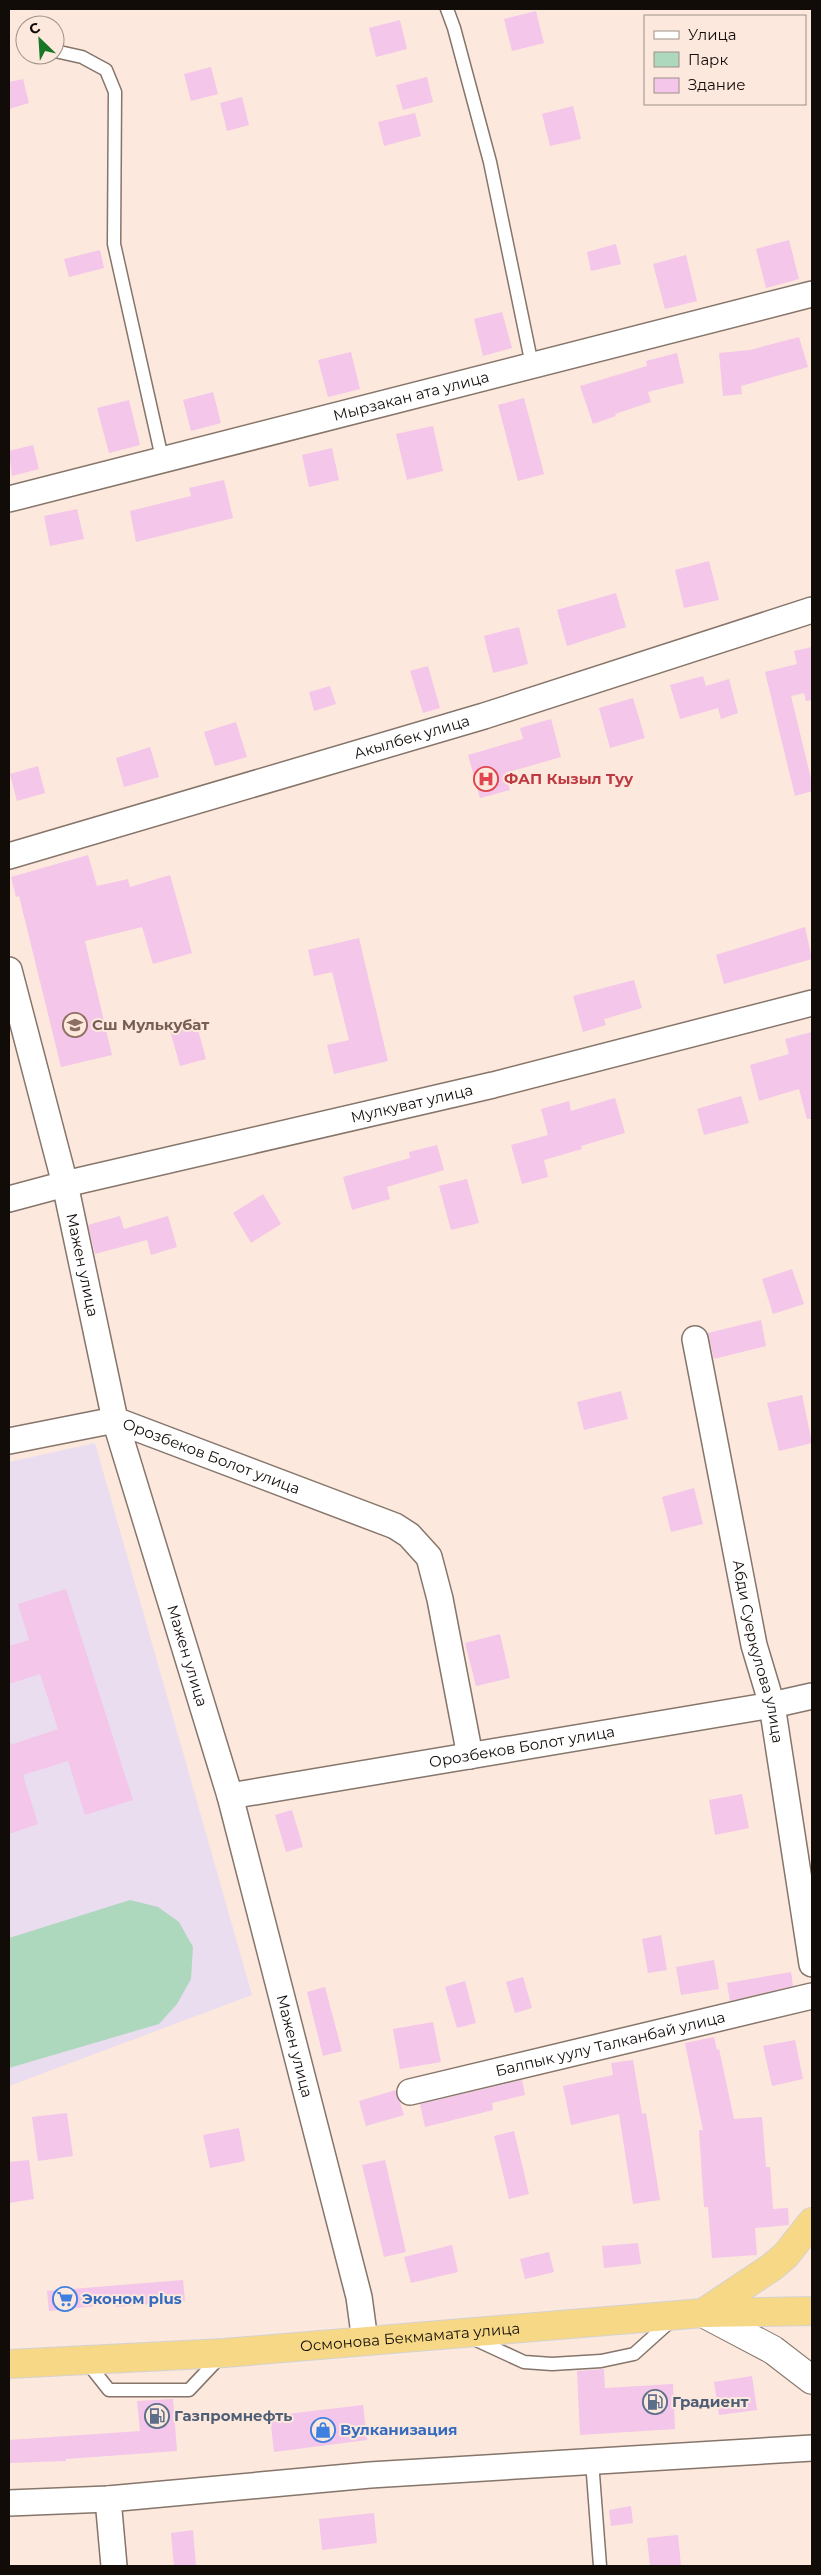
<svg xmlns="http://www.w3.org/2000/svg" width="821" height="2575" font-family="Montserrat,sans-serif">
  <rect width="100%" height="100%" fill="#fce8dc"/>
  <!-- education -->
  <path fill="#eaddf0" d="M95,1443L252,1995L9,2086V1462Z"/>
  <!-- green -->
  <path fill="#aed8be" d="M130,1900L158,1907L179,1922L193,1947L191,1979L177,2004L159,2024L9,2068V1938Z"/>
  <!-- building -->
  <path fill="#f3c6ea" d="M536,11L544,43L512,51L504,19Z
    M400,20L407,49L376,57L369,28Z
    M211,67L218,94L191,101L184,74Z
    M427,77L433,102L403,110L396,85Z
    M23,79L29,103L9,109V82Z
    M242,97L249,125L227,131L220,103Z
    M573,106L581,139L550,146L542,114Z
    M415,113L421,136L384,146L378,122Z
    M789,240L799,279L766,288L756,249Z
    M616,244L621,264L591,271L587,252Z
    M100,250L104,268L69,277L64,259Z
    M686,255L697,301L665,309L653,264Z
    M502,312L512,348L483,356L474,319Z
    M799,337L808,367L741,386L742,394L723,396L719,353L750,350Z
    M351,352L360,389L328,397L318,360Z
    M677,353L684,383L648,392L651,402L615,414L616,416L593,424L580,386L647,366L646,361Z
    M213,392L221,423L191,431L183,400Z
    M524,398L544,474L518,481L498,405Z
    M129,400L140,445L109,453L97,408Z
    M433,426L443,471L407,480L396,434Z
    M33,445L39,469L12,476L9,451Z
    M332,448L339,480L309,487L302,455Z
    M224,480L233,518L136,542L130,511L191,496L189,488Z
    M77,509L84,539L50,546L44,516Z
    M709,561L719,600L684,608L675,570Z
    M616,593L626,627L567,646L557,610Z
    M519,627L528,664L493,673L484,636Z
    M812,647V700L806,701L804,693L791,696L812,783V791L795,796L765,672L797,664L794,651Z
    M428,666L440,708L423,713L410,671Z
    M703,676L706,686L729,679L738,713L721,719L718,708L680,719L670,685Z
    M330,686L336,704L314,711L309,692Z
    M633,698L645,738L610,748L599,708Z
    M551,719L561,757L505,773L510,790L480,798L468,755L523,739L520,728Z
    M236,722L247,757L215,766L204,732Z
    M150,747L159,777L124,787L116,758Z
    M38,766L45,793L17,801L10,774Z
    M88,855L97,886L128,879L130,887L170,875L192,953L153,964L142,927L85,941L112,1055L61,1067L19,896L16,897L11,877Z
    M805,927L812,959L724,984L716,955Z
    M359,938L388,1061L334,1074L327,1045L349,1040L332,972L314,976L308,950Z
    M634,980L642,1008L604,1019L606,1025L583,1032L573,996Z
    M195,1019L206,1059L180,1066L169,1027Z
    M812,1032V1119H807L799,1089L759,1101L750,1065L789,1054L785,1039Z
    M741,1096L749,1123L704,1135L697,1109Z
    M615,1098L625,1133L581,1146L582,1149L544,1160L548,1177L522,1184L511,1145L548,1135L541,1109L569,1101L571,1111Z
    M437,1145L444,1170L387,1187L390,1199L352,1210L343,1177L410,1158L409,1152Z
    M467,1179L479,1223L451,1230L439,1186Z
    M263,1194L281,1224L251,1243L233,1213Z
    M120,1216L124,1229L168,1216L177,1247L151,1255L147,1240L95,1254L88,1225Z
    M792,1269L804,1304L773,1314L762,1279Z
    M761,1320L766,1346L714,1359L708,1333Z
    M621,1391L628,1419L584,1430L577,1402Z
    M802,1395L812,1443L779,1451L767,1403Z
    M694,1488L703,1524L671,1532L662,1497Z
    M66,1589L133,1800L85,1815L68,1761L23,1775L38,1824L9,1834V1743L13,1744L58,1729L40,1674L9,1684V1646L29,1640L18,1604Z
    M500,1634L510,1678L476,1686L465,1643Z
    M742,1794L749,1828L715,1835L709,1800Z
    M292,1810L303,1847L286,1852L275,1815Z
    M661,1935L667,1970L648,1973L642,1939Z
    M714,1960L719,1989L681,1995L676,1967Z
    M791,1972L793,1986L730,2001L727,1983Z
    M523,1977L532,2008L515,2013L506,1982Z
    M465,1981L476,2023L457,2028L445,1987Z
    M325,1987L342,2051L323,2056L307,1992Z
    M433,2022L441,2062L400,2069L393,2029Z
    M714,2037L717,2050L719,2049L734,2119L762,2117L766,2167H770L773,2209L788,2208L789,2225L755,2228L757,2255L712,2258L708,2207H704L699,2130H703L685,2043Z
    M795,2040L803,2079L772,2086L763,2046Z
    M633,2060L642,2114L646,2113L660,2200L633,2204L619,2114L571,2125L563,2086L613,2075L611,2063Z
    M522,2080L525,2095L492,2103L493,2110L425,2127L420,2104Z
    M396,2090L404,2115L366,2126L359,2101Z
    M67,2113L73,2156L38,2161L32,2117Z
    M239,2128L245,2161L210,2168L203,2135Z
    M514,2131L529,2194L509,2199L494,2136Z
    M29,2160L34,2199L9,2203V2162Z
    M385,2160L406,2252L384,2257L362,2165Z
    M638,2243L641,2264L604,2268L602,2246Z
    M452,2245L458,2272L411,2283L404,2257Z
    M549,2252L554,2272L525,2279L520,2259Z
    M183,2280L185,2301L116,2307L115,2304L49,2311L47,2291Z
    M604,2369L605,2388L673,2384L675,2429L580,2435L577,2371Z
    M752,2376L757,2410L719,2415L714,2382Z
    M173,2399L177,2451L66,2459V2461L9,2463V2440L140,2431L137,2401Z
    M363,2405L367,2440L274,2452L270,2416Z
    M631,2506L633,2523L611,2526L609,2510Z
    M374,2513L377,2543L322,2550L319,2519Z
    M193,2530L196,2566H174L171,2533Z
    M678,2535L681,2566H650L647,2538Z"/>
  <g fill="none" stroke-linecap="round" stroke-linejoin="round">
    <defs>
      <path id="service" d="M447,9L454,28L490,162L532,365
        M55,51L82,57L106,70L115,92L114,244L162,458
        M472,2338L524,2362L552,2364L601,2361L634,2354L673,2319
        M86,2361L109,2390H189L222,2355
        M592,2461L600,2566"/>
      <g id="minor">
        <path id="s1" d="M9,499L812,294"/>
        <path id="s2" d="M9,856L484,716L812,610"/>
        <path id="s3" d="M9,970L65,1184L115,1420L230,1796L359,2297L365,2341"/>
        <path id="s4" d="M9,1199L65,1184L493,1085L812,1003"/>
        <path id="s5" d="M695,1339L754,1645L772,1705L812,1964"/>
        <path id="s6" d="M9,1441L115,1420L395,1526L409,1535L429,1557L440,1599L470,1756"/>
        <path id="s7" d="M230,1796L772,1705L812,1696"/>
        <path id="s8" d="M410,2092L812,1996"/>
        <path d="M108,2499L114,2566"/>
        <path d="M9,2503L108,2499L370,2475L812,2448"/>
      </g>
      <path id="tertiary" d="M703,2313L773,2350L812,2380"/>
      <g id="trunk">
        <path d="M703,2313L772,2267L786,2255L812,2222"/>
        <path id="s9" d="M9,2364L224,2353L703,2313L812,2311"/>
      </g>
    </defs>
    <!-- service casing -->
    <use href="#service" stroke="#86756a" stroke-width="15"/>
    <!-- minor casing -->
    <use href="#minor" stroke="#86756a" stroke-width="28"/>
    <!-- tertiary casing -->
    <use href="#tertiary" stroke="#86756a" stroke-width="30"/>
    <!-- trunk casing -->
    <use href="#trunk" stroke="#d4d3d3" stroke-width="30"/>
    <!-- service -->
    <use href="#service" stroke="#fff" stroke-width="12"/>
    <!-- minor -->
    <use href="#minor" stroke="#fff" stroke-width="25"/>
    <!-- tertiary -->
    <use href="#tertiary" stroke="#fff" stroke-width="28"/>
    <!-- trunk -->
    <use href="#trunk" stroke="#f6d886" stroke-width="28"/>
  </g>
  <!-- icons -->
  <defs>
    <symbol id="hospital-ring" viewBox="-11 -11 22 22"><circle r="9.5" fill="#fce8dc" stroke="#e0444e" stroke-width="1.5"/><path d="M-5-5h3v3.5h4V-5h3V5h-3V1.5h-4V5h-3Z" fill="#e0444e"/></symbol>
    <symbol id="school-ring" viewBox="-11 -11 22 22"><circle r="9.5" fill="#fce8dc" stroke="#8d6e63" stroke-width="1.5"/><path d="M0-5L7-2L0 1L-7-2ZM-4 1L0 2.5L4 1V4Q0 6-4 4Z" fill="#8d6e63"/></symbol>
    <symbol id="supermarket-ring" viewBox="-11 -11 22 22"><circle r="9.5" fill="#fce8dc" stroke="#3f7fe0" stroke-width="1.5"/><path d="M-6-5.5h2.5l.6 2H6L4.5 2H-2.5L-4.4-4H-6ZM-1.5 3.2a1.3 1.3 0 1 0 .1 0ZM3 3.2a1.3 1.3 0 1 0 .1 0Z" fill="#3f7fe0"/></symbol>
    <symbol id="fuel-ring" viewBox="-11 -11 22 22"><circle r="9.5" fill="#fce8dc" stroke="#5c6f8a" stroke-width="1.5"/><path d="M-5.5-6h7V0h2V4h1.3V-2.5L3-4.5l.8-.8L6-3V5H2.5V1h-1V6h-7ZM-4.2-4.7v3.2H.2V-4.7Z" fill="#5c6f8a"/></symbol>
    <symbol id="shop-ring" viewBox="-11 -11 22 22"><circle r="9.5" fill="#fce8dc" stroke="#3f7fe0" stroke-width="1.5"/><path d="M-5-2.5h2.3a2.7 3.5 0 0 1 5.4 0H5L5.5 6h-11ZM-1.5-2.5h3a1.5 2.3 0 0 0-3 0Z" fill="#3f7fe0"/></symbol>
  </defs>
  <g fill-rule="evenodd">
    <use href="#hospital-ring" x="472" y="765" width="28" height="28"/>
    <use href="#school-ring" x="61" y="1011" width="28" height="28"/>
    <use href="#supermarket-ring" x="51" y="2285" width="28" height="28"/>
    <use href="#fuel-ring" x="641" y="2388" width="28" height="28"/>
    <use href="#fuel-ring" x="143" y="2402" width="28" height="28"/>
    <use href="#shop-ring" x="309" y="2416" width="28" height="28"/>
  </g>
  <g text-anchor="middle" stroke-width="4" stroke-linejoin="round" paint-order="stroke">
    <!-- street labels -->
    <g font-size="15" fill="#120c08" stroke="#fce8dc">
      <text dy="5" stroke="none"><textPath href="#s1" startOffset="415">Мырзакан ата улица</textPath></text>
      <text dy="5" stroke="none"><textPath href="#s2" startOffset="420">Акылбек улица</textPath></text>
      <text dy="5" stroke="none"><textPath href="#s4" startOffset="414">Мулкуват улица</textPath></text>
      <text dy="5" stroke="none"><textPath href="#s3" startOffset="304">Мажен улица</textPath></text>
      <text dy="5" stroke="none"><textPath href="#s6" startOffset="211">Орозбеков Болот улица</textPath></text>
      <text dy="5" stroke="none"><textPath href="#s5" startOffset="319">Абди Суеркулова улица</textPath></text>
      <text dy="5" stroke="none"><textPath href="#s3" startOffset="709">Мажен улица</textPath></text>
      <text dy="5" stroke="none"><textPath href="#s7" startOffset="296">Орозбеков Болот улица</textPath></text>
      <text dy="5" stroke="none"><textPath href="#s8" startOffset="206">Балпык уулу Талканбай улица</textPath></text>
      <text dy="5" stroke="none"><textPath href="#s3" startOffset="1114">Мажен улица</textPath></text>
      <text dy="5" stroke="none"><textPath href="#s9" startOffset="402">Осмонова Бекмамата улица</textPath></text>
    </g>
    <!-- health labels -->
    <g font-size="15" font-weight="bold" fill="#be3a42" stroke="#fce8dc" text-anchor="start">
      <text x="504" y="784">ФАП Кызыл Туу</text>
    </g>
    <!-- education labels -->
    <g font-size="15" font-weight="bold" fill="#785e54" stroke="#fce8dc" text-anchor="start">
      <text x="92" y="1030">Сш Мулькубат</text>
    </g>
    <!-- shop labels -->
    <g font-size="15" font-weight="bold" fill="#366cbe" stroke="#fce8dc" text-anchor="start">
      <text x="82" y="2304">Эконом plus</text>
      <text x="340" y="2435">Вулканизация</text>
    </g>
    <!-- service labels -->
    <g font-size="15" font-weight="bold" fill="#4e5e75" stroke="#fce8dc" text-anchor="start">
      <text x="672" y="2407">Градиент</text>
      <text x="174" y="2421">Газпромнефть</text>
    </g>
  </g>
  <!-- border -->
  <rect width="821" height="2575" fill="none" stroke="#120c08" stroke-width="20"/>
  <!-- legend -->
  <rect x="644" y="15" width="162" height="90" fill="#fce8dc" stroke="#9e9087"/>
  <rect x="654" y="31" width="25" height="8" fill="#ffffff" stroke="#9e9087"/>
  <text x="688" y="40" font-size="15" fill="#120c08">Улица</text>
  <rect x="654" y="52" width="25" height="15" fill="#aed8be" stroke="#9e9087"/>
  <text x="688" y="65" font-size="15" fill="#120c08">Парк</text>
  <rect x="654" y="78" width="25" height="15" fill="#f3c6ea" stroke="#9e9087"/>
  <text x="688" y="90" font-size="15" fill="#120c08">Здание</text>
  <!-- north arrow -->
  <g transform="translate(40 40) rotate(335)"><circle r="24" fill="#fce8dc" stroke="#9e9087"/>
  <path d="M0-4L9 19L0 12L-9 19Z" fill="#197626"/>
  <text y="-8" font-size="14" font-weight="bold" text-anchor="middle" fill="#120c08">С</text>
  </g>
</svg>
